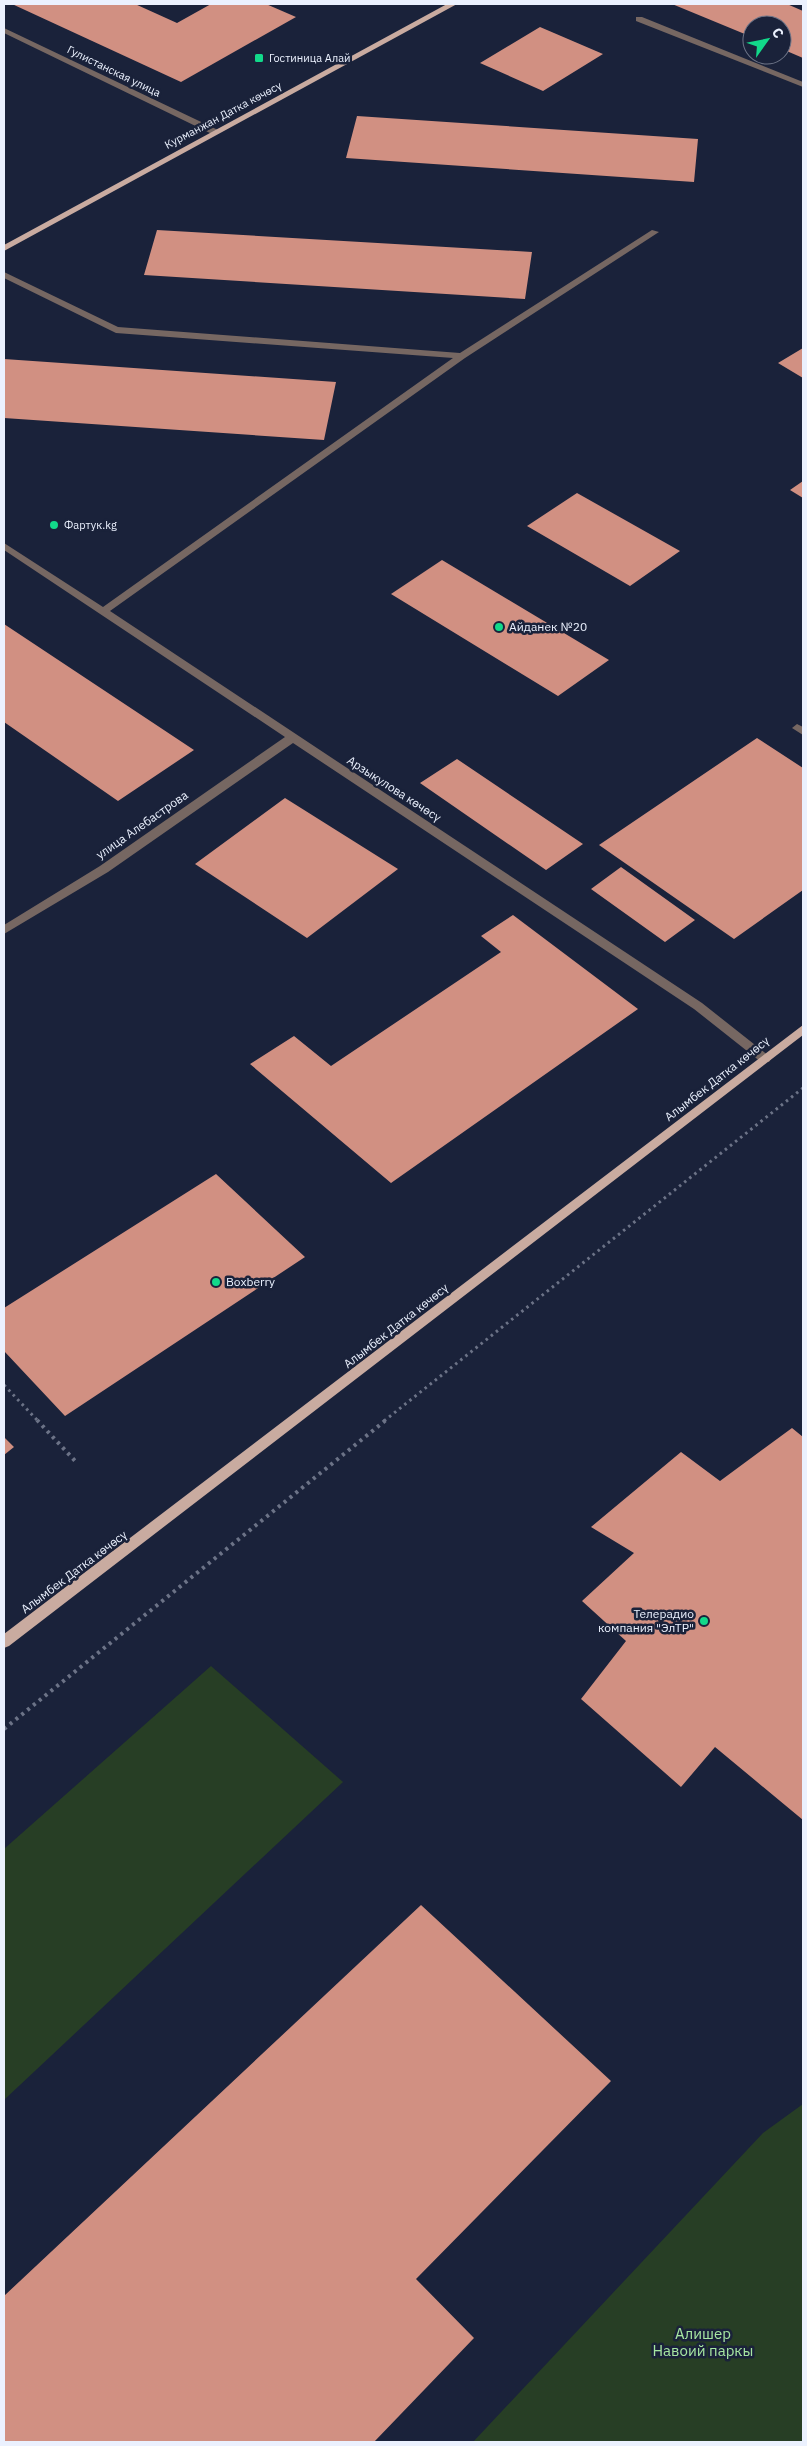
<svg xmlns="http://www.w3.org/2000/svg" width="807" height="2446" font-family="'IBM Plex Sans',sans-serif">
  <rect width="100%" height="100%" fill="#1a223a"/>
  <!-- green -->
  <path fill="#273e25" d="M211,1666L343,1782L4,2100V1849Z
    M803,2104V2442H473L763,2133Z"/>
  <!-- building -->
  <path fill="#d19082" d="M12,4H135L177,23L211,4H266L296,17L181,82Z
    M672,4H787L803,11V58L782,49V25H752V37Z
    M540,27L603,54L543,91L480,63Z
    M357,116L698,139L694,182L346,158Z
    M157,230L532,252L525,299L144,275Z
    M803,348V378L778,363Z
    M4,359L336,382L324,440L4,418Z
    M803,481V498L790,490Z
    M577,493L680,551L630,586L527,526Z
    M442,560L609,660L558,696L391,594Z
    M4,624L194,750L118,801L4,722Z
    M757,738L803,768V890L734,939L599,845Z
    M457,759L583,844L546,870L420,783Z
    M285,798L398,869L307,938L195,864Z
    M621,867L695,920L665,942L591,889Z
    M513,915L638,1009L391,1183L250,1064L294,1036L331,1066L501,952L481,936Z
    M216,1174L305,1257L65,1416L4,1351V1308Z
    M792,1428L803,1437V1820L715,1747L681,1787L581,1699L626,1641L582,1601L634,1553L591,1527L681,1452L720,1481Z
    M4,1437L14,1447L4,1455Z
    M421,1905L611,2081L416,2279L474,2338L374,2442H4V2296Z"/>
  <g fill="none" stroke-linecap="round" stroke-linejoin="round">
    <!-- path-far1 -->
    <path stroke="#6c7387" stroke-width="3" stroke-dasharray="2.5 4" stroke-linecap="butt" d="M4,1385L38,1421
      M384,1421L803,1088"/>
    <!-- path -->
    <path stroke="#6c7387" stroke-width="4" stroke-dasharray="3 4.5" stroke-linecap="butt" d="M37,1420L76,1462
      M4,1729L386,1420"/>
    <!-- minor -->
    <path fill="#766762" fill-rule="evenodd" d="M636,17H642L803,82V87L636,21Z
      M4,28L218,130L219,132L212,134L4,33Z
      M652,230L659,232L465,358L110,611L702,1003L769,1056L771,1059L769,1062H761L694,1009L293,743L108,872L4,934V925L100,866L285,737L4,550V543L103,607L453,358L116,333L4,278V272L118,327L460,353Z
      M797,724L803,727V735L792,728Z"/>
    <!-- major -->
    <path fill="#c9aba0" fill-rule="evenodd" d="M447,4H457L4,251V245Z
      M803,1025V1035L9,1646L4,1648V1634Z"/>
  </g>
  <!-- markers -->
  <g fill="#12d98a" stroke="#1a223a" stroke-width="2">
    <rect x="254" y="53" width="10" height="10" rx="2.5"/>
    <circle cx="54" cy="525" r="5"/>
    <circle cx="499" cy="627" r="5"/>
    <circle cx="216" cy="1282" r="5"/>
    <circle cx="704" cy="1621" r="5"/>
  </g>
  <g text-anchor="middle" stroke-width="5" stroke-linejoin="round" paint-order="stroke">
    <!-- far-poi labels -->
    <g font-size="11" fill="#ebf1fe" stroke="#1a223a" text-anchor="start">
      <text x="269" y="62">Гостиница Алай</text>
      <text x="64" y="529">Фартук.kg</text>
    </g>
    <!-- far-street labels -->
    <g font-size="11" fill="#ebf1fe" stroke="#1a223a">
      <text transform="translate(114 71) rotate(26)" y="4">Гулистанская улица</text>
      <text transform="translate(223 115) rotate(-28)" y="4">Курманжан Датка көчөсү</text>
    </g>
    <!-- poi labels -->
    <g font-size="12" fill="#ebf1fe" stroke="#1a223a" text-anchor="start">
      <text x="509" y="631">Айданек №20</text>
      <text x="226" y="1286">Boxberry</text>
      <text x="694" y="1618" text-anchor="end">Телерадио<tspan x="694" dy="14">компания "ЭлТР"</tspan></text>
    </g>
    <!-- street labels -->
    <g font-size="12" fill="#ebf1fe" stroke="#1a223a">
      <text transform="translate(394 789) rotate(33)" y="4">Арзыкулова көчөсү</text>
      <text transform="translate(142 825) rotate(-35)" y="4">улица Алебастрова</text>
      <text transform="translate(717 1079) rotate(-38)" y="4">Алымбек Датка көчөсү</text>
      <text transform="translate(396 1326) rotate(-38)" y="4">Алымбек Датка көчөсү</text>
      <text transform="translate(74 1572) rotate(-37)" y="4">Алымбек Датка көчөсү</text>
    </g>
    <!-- near-park labels -->
    <g font-size="15" fill="#a7e7a2" stroke="#1a223a">
      <text x="703" y="2339">Алишер<tspan x="703" dy="17">Навоий паркы</tspan></text>
    </g>
  </g>
  <!-- border -->
  <rect width="807" height="2446" fill="none" stroke="#ebf1fe" stroke-width="10"/>
  <!-- north arrow -->
  <g transform="translate(767 40) rotate(57)"><circle r="24" fill="#1a223a" stroke="#6e7588"/>
  <path d="M0-4L9 19L0 12L-9 19Z" fill="#12d98a"/>
  <text y="-8" font-size="14" font-weight="bold" text-anchor="middle" fill="#ebf1fe">С</text>
  </g>
</svg>
